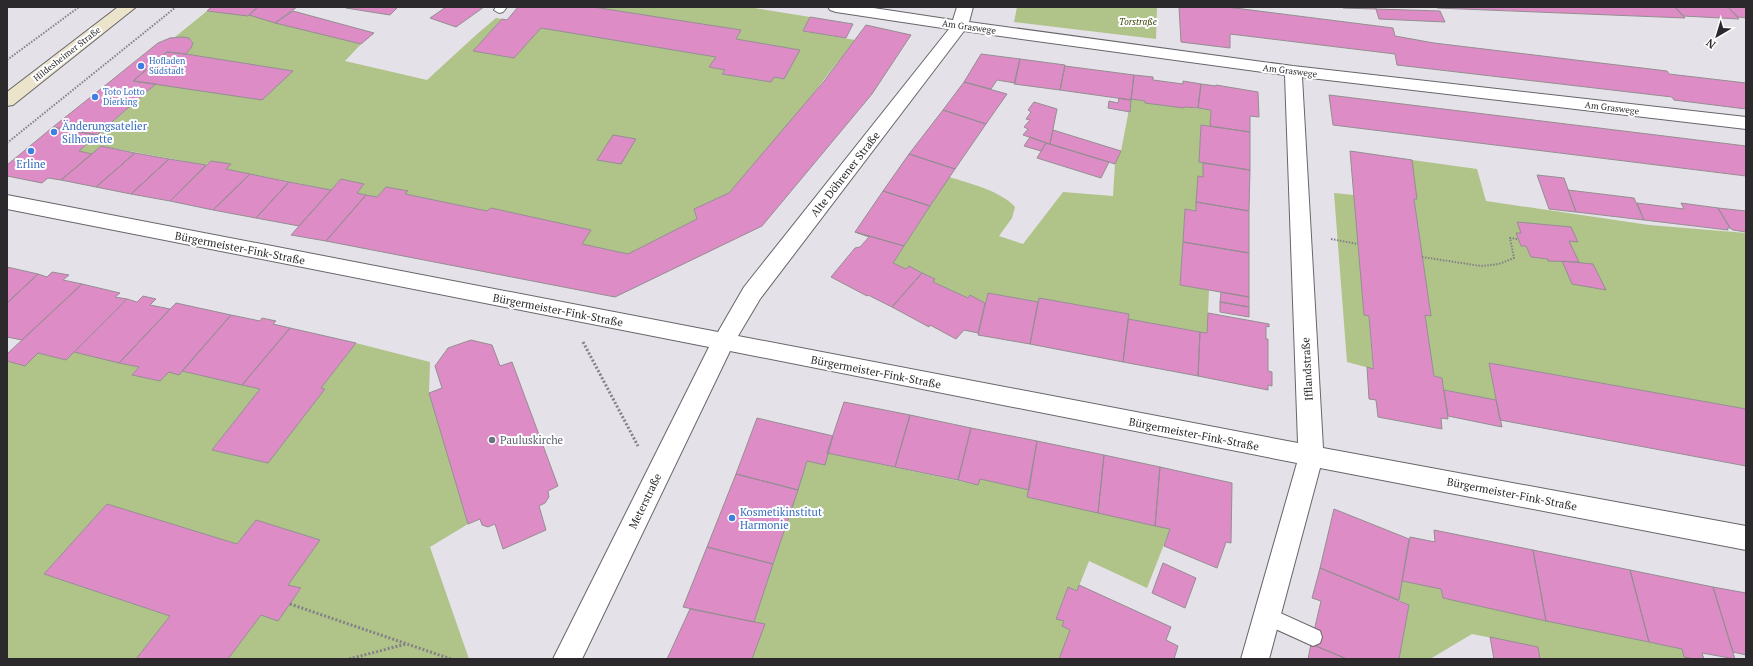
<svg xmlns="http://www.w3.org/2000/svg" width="1753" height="666" font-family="'PT Serif',serif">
  <rect width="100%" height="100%" fill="#e5e1e8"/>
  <!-- green -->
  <path fill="#b0c389" d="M593,7H748L810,17L803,31L855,40L798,113L729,193L694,209L697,219L628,254L582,244L590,230L491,208L487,211L405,194L407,191L386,187L377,197L357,193L364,184L341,179L331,190L226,169L231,164L211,161L206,165L101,146L92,154L79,151L156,84L293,71L186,54L191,48L193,42L189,38L175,37L207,11L249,15L361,44L345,61L427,80L476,35L496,18L502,19L473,51L514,58L541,28L716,57L709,67L725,70L722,74L771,82L774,77L784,79L800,50L736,39L741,30Z
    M1017,7H1157L1156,39L1014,22Z
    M1131,99L1145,101V103L1211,110L1210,126L1201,125L1199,162L1203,163V177H1198L1196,211L1185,209L1180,285L1209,290L1207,333L1128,319L1129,314L1039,298L1038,302L988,293L985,303L970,295L968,298L933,282L935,279L909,267L906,269L893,263L949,177C969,183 1001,191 1015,207L1012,218L999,236L1023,244L1063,192L1113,196L1115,164L1121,151Z
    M1412,160L1477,169L1486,201L1649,225L1746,233V409L1489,363L1496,400L1444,390L1442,378L1434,376L1425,315L1431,316L1414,199Z
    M1334,193L1354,195L1364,315L1369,316L1373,369L1347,362Z
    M356,343L430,362L429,393L468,524L430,547L469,659H228L261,615L278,620L301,589L288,585L320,540L256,520L237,544L107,504L44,574L170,616L136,659H7V361L25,366L38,353L66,360L74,352L139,367L132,375L160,381L169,372L182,371L260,389L212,450L268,463L325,389L321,388Z
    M827,453L978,485L980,479L1029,490L1028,497L1170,529L1147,588L1089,561L1077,591L1068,587L1056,618L1064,621L1062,626L1070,630L1059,659H752L765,624L754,622L807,461L824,465Z
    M1402,581L1441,589L1443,598L1682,649L1695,659H1540L1538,647L1472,634L1430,659H1399L1409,605L1399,600Z"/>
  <!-- building -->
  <path fill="#dd8cc5" stroke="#948e92" d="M211,7H258L248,16L207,11Z
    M258,7H297L275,23L249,15Z
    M348,7H398L390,15L346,8Z
    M446,7H484L456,27L430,18Z
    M518,7H593L741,30L736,39L800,50L784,79L774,77L771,82L722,74L725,70L709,67L716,57L541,28L514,58L473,51L502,19L507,20Z
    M1179,7H1227L1393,28L1395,36L1434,43L1667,71L1669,74L1746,83V109L1674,100L1672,97L1397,65L1395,54L1230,34V48L1181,42Z
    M1343,7H1376V9L1343,8Z
    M1436,7H1675L1685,18L1437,8Z
    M1675,7H1728L1739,19L1683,16Z
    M1728,7H1746V18L1738,17Z
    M1376,9L1440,11L1445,22L1379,19Z
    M293,11L374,33L361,44L275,23Z
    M810,17L853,24L846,38L803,31Z
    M866,25L911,35L872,94L762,226L615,297L326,241L366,195L377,197L386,187L408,191L405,194L487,211L491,208L591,230L582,244L628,254L697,219L694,209L729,193L825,80Z
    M182,37L189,38L193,43L191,48L186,54L167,52L133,81L156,84L144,94L102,88L158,43L170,38Z
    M167,52L186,54L293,71L262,100L133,81Z
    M981,54L1020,59L1015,83L997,80L991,89L964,82Z
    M1020,59L1065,65L1060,90L1014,84Z
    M1065,66L1134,75L1131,100L1060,90Z
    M1134,75L1153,77V80L1183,84V81L1201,84L1198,108L1185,107L1184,108L1145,103V101L1131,99Z
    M964,82L1007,94L986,124L943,110Z
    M1201,84L1216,86V85L1258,92L1259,117L1250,116V132L1210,126L1211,110L1198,108Z
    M102,88L144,94L97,135L53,127Z
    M1329,95L1746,146V176L1333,125Z
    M1119,98L1131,100L1130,112L1108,108L1109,101L1118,103Z
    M1034,102L1057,109L1050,144L1023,135L1028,129L1024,127L1030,120L1026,119L1031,112L1028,110Z
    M943,110L986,124L955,169L909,154Z
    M1201,125L1250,132V170L1199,162Z
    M53,127L97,135L79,151L92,154L61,180L48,178L42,183L7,176V165Z
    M1053,130L1121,151L1115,164L1050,144Z
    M613,135L636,139L621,164L597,160Z
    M1030,137L1046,143L1041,151L1024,146Z
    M1046,143L1109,162L1101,178L1037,158Z
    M101,146L135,153L96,187L61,180Z
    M1350,151L1412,160L1417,199H1414L1431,316L1425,315L1434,376L1442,378L1448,419L1441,418L1442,429L1378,417L1376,400L1369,399L1367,367L1373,369V364L1369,316L1364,315Z
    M135,153L169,159L131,194L96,187Z
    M909,154L955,169L930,206L883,191Z
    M169,159L206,165L170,201L131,194Z
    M211,161L231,164L226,169L250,174L213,210L170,201Z
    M1203,163L1250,170L1249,211L1196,202L1198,176L1203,177Z
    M250,174L289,182L256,218L213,210Z
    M1537,175L1564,178L1576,212L1549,209Z
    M341,179L364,184L357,193L366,195L326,241L291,235Z
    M289,182L331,190L299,226L256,218Z
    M1568,190L1634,198L1644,220L1576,212Z
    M883,191L930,206L904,246L855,232Z
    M1196,202L1249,211V253L1183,242L1185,209L1196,211Z
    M1637,203L1684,209L1681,203L1718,208L1730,228H1727L1728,230L1644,220Z
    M1718,208L1746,211V232L1733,230L1730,228Z
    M1517,222L1571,227L1578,242L1569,241L1579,262L1548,261V259L1531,257L1526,246H1521L1516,233H1521Z
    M855,232L904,246L893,263L906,269L909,266L922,273L892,307L868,295L867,296L831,277L855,248L860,247L869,237Z
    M1183,242L1249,253V297L1180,285Z
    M1562,261L1593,264L1606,290L1572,284Z
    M7,267L38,274L7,303Z
    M52,272L69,275L63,280L82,284L22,340L7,337V303L38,274L47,277Z
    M922,273L935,279L933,282L968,298L970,295L985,303L978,333L964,330L956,339L930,325L929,327L892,307Z
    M82,284L120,293L115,297L127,299L66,360L38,353L25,366L7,361V354Z
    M1221,292L1249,297V307L1220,302Z
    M988,293L1038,302L1030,344L978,335Z
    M143,296L156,299L150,305L170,309L119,363L74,352L127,299L137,302Z
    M1039,298L1129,314L1123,362L1030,344Z
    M1220,302L1249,307V317L1220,312Z
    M176,303L231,315L179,375L169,372L160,381L132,375L139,367L119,363Z
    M1208,313L1269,324V327L1266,326V339H1268V371L1272,372V386L1268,385V390L1198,376L1200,332L1207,333Z
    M231,315L260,321L262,318L276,321L273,324L290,328L242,385L182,371Z
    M1128,319L1200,332L1198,376L1123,362Z
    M290,328L356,343L321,388L325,389L268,463L212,450L260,389L242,385Z
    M471,340L492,345L500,366L512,362L558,486L548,491L549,497L545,503L539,506L546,530L503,549L495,524L488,527L482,525L480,519L468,524L429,393L442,388L435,366L448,348Z
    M1489,363L1746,409V466L1500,420Z
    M1444,390L1496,400L1502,427L1448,416Z
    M844,402L910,415L895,467L827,453Z
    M910,415L971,428L958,480L895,467Z
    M757,418L833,436L825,465L807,461L798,490L736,474Z
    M971,428L1037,441L1029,490L980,479L978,485L958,480Z
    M1037,441L1104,455L1098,513L1027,497Z
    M1104,455L1160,467L1155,526L1098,513Z
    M1160,467L1232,483L1231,543L1226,542L1217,568L1164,546L1170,529L1155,526Z
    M736,474L798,490L773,564L707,547Z
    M107,504L237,544L256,520L320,540L288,585L301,588L278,621L261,615L228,659H136L170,616L44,574Z
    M1334,509L1409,539L1399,600L1320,568Z
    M1434,530L1533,550L1546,621L1443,598L1441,589L1402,581L1410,537L1435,542Z
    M707,547L773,564L754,622L683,607Z
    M1533,550L1630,570L1649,642L1546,621Z
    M1163,563L1196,578L1185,608L1152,593Z
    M1320,568L1409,605L1399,659H1347L1311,644L1321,601L1312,598Z
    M1630,570L1713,587L1735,659L1702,653L1704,659H1695L1684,657L1682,649L1649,642Z
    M1079,585L1171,627L1166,640L1178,646L1174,659H1059L1070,630L1062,626L1064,621L1056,619L1068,587L1077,591Z
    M1713,587L1746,593V655L1733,652Z
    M690,609L765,624L752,659H667Z
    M1490,637L1538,647L1540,659H1494Z
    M1311,644L1347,659H1308Z"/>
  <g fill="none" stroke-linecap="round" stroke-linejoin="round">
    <defs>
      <path id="service" d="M496,7H507L503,12L499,13L494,10Z
        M1267,607L1320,631L1322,637L1320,643L1313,646L1260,622L1258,616L1260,610Z"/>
      <path id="minor" d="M828,7H867L953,20L957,7H973L969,22L1293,66L1746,117V129L1302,77L1323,448L1746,526V550L1320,468L1269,659H1241L1297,463L730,351L582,659H553L709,347L7,209V195L718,332L744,287L949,29L836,12L830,10ZM964,31L1285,75L1298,443L738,336L760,299Z"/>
      <path id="secondary" d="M118,7H136L13,105L7,106V92Z"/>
    </defs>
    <!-- service casing -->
    <use href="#service" stroke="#68656a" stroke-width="2"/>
    <!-- minor casing -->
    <use href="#minor" stroke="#68656a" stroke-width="2"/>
    <!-- secondary casing -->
    <use href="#secondary" stroke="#68656a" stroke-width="2"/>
    <!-- path-far1 -->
    <path stroke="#848186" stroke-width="2" stroke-dasharray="1.5 1.5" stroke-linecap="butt" d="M7,60L79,7
      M7,143L176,7
      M1331,239L1358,244
      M1422,257L1481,266L1499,264L1514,258L1510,238L1518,239"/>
    <!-- path -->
    <path stroke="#848186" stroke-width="3" stroke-dasharray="2 2" stroke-linecap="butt" d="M583,342L638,446
      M290,604L451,659
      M349,659L406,644"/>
    <!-- service -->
    <use href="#service" fill="#fff" fill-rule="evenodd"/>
    <!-- minor -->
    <use href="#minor" fill="#fff" fill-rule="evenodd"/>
    <!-- secondary -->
    <use href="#secondary" fill="#ece4ca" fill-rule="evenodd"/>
  </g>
  <!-- markers -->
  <g fill="#3f7fe0" stroke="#fff" stroke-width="1.5">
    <circle cx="141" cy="66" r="4"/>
    <circle cx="95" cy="97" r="4"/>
    <circle cx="54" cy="132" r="4"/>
    <circle cx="31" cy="151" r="4"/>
    <circle cx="732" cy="518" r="4"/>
  </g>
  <circle fill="#6b7280" stroke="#fff" stroke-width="1.5" cx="492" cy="440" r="4"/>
  <g text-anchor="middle" stroke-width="4" stroke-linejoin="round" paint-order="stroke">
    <!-- far-park labels -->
    <g font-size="9" font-style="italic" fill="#364500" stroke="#fff">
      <text x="1138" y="25">Torstraße</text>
    </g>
    <!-- far-street labels -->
    <g font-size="9" fill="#2b292c" stroke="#fff">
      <text transform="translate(969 27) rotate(8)" y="3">Am Graswege</text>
      <text transform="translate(67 54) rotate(-38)" y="3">Hildesheimer Straße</text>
      <text transform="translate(1290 71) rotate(7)" y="3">Am Graswege</text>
      <text transform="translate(1612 108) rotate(7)" y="3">Am Graswege</text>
    </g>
    <!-- far-shop labels -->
    <g font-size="9" fill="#366cbe" stroke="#fff" text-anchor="start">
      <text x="149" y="64">Hofladen<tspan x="149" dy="10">Südstadt</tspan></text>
      <text x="103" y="95">Toto Lotto<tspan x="103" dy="10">Dierking</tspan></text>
    </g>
    <!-- shop labels -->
    <g font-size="11" fill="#366cbe" stroke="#fff" text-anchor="start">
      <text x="62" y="130">Änderungsatelier<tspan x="62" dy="13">Silhouette</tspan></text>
      <text x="31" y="168" text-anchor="middle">Erline</text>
      <text x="740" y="516">Kosmetikinstitut<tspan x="740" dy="13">Harmonie</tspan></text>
    </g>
    <!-- street labels -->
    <g font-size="11" fill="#2b292c" stroke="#fff">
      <text transform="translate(845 174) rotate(-52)" y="4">Alte Döhrener Straße</text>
      <text transform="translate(240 248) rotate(11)" y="4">Bürgermeister-Fink-Straße</text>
      <text transform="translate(558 310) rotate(11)" y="4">Bürgermeister-Fink-Straße</text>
      <text transform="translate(1307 369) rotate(-93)" y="4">Ifflandstraße</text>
      <text transform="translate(876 372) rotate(11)" y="4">Bürgermeister-Fink-Straße</text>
      <text transform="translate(1194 434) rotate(11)" y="4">Bürgermeister-Fink-Straße</text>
      <text transform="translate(1512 494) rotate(11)" y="4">Bürgermeister-Fink-Straße</text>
      <text transform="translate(645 501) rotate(-64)" y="4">Meterstraße</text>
    </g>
    <!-- worship labels -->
    <g font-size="11" fill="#5b616d" stroke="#fff" text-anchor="start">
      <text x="500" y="444">Pauluskirche</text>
    </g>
  </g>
  <!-- border -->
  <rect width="1753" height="666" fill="none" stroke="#2b292c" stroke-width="16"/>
  <!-- north arrow -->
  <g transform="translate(1717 36) rotate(218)" stroke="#ffffff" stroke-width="3" paint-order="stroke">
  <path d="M0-3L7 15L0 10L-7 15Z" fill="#2b292c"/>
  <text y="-6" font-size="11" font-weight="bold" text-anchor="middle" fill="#2b292c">N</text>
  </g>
</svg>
